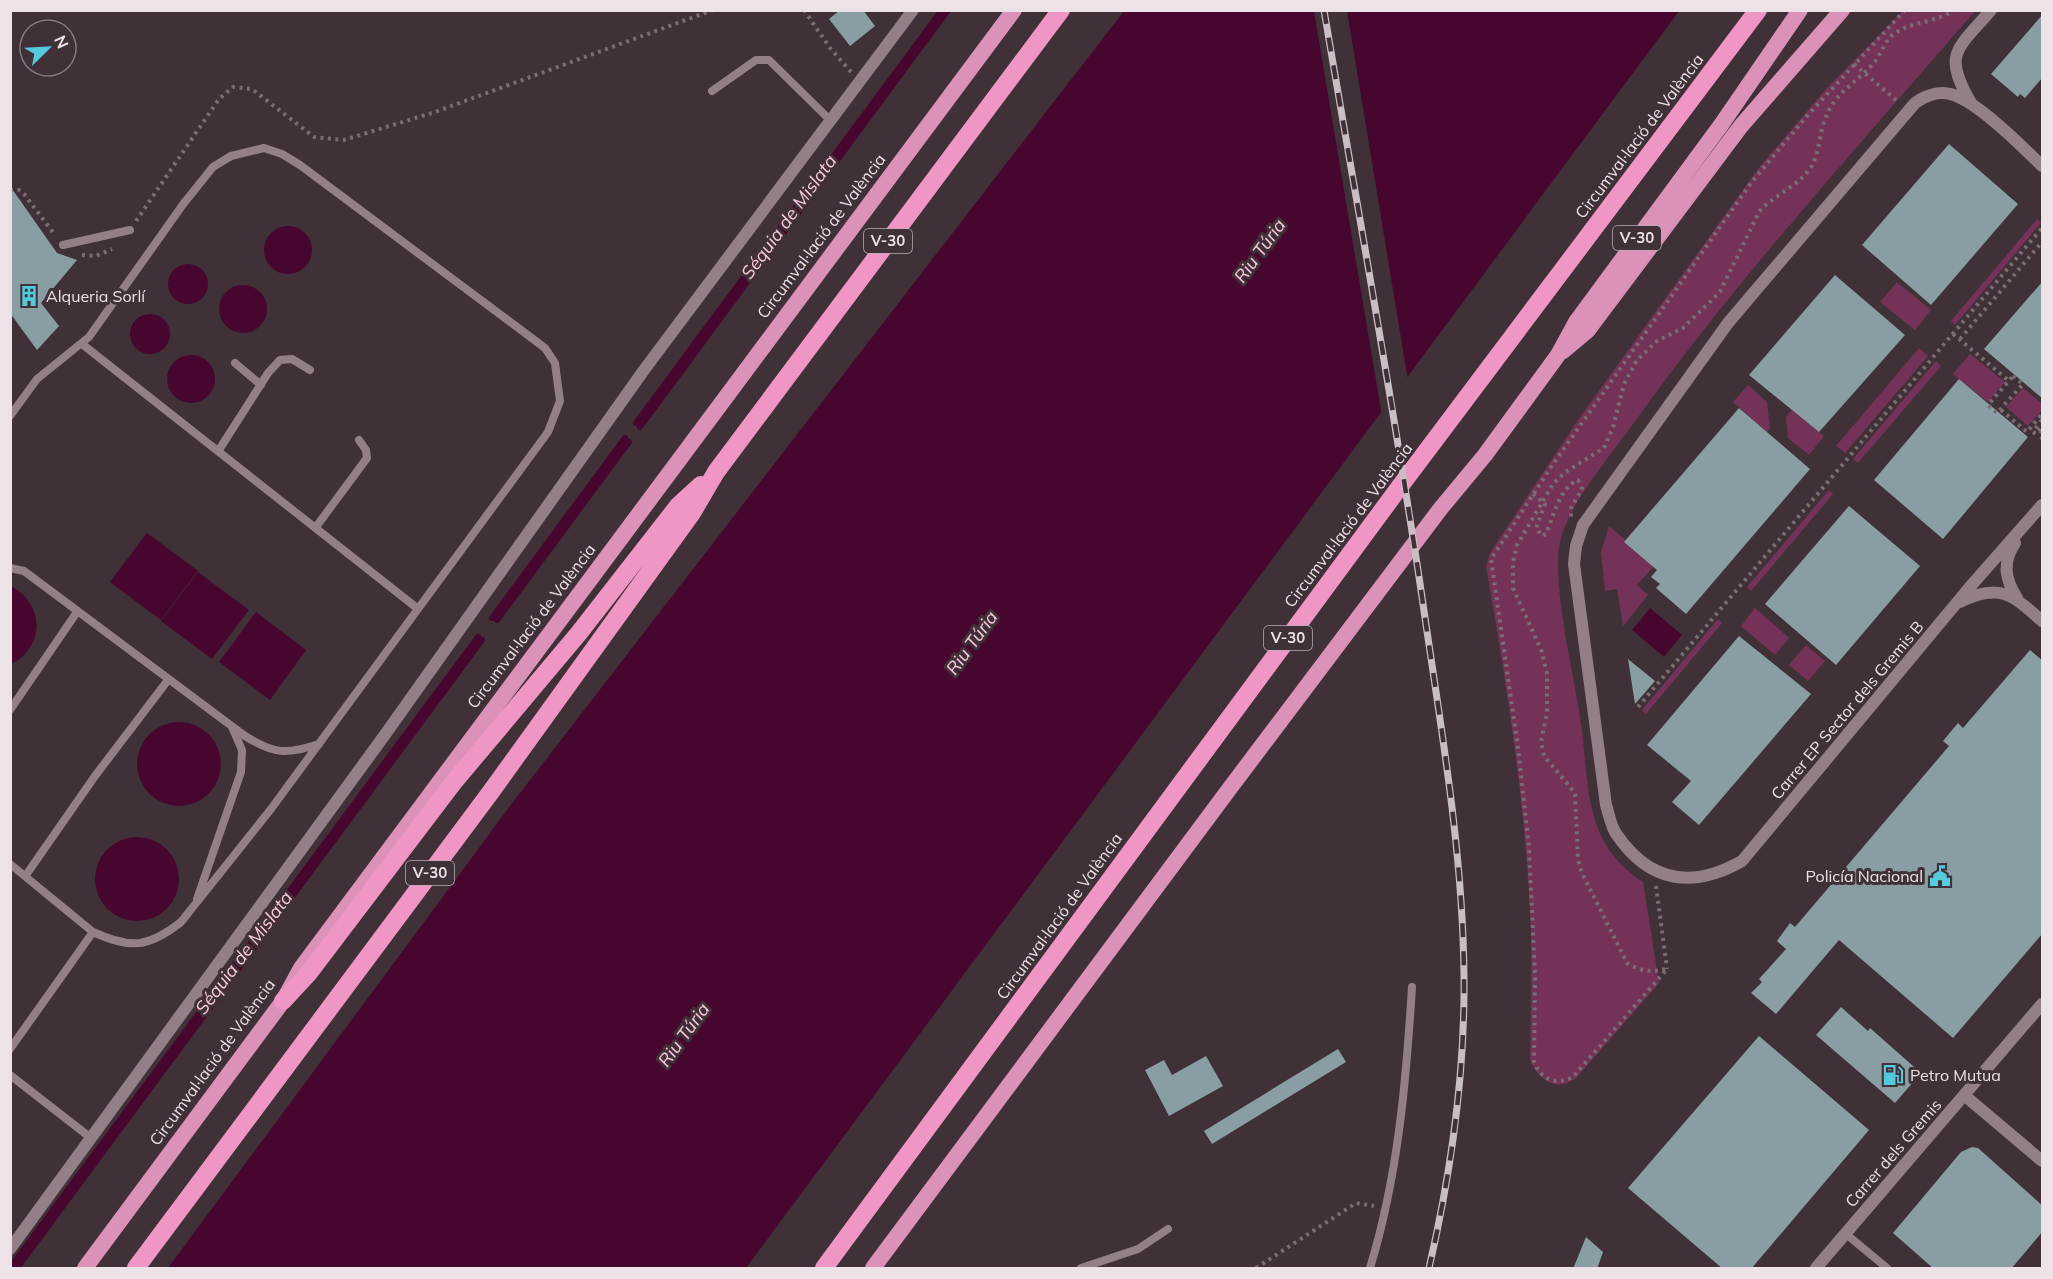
<svg xmlns="http://www.w3.org/2000/svg" width="2053" height="1279" font-family="Mulish,sans-serif">
  <rect width="100%" height="100%" fill="#403138"/>
  <!-- green -->
  <path fill="#753258" d="M1903,11H1975C1860,145 1739,276 1636,420C1613,452 1574,498 1562,534C1548,578 1576,680 1582,730C1589,790 1585,845 1643,882L1659,983L1578,1076C1559,1094 1539,1081 1530,1060C1531,1004 1533,948 1529,891C1522,782 1505,674 1486,566L1490,553L1576,423L1758,169L1826,89Z
    M2037,219L2041,223L1955,325L1951,321Z
    M1897,282L1931,310L1915,330L1880,302Z
    M1919,348L1928,356L1845,453L1836,446Z
    M1970,354L2005,382L1988,402L1953,374Z
    M1936,361L1941,366L1858,463L1853,459Z
    M1748,385L1767,402L1770,428L1767,432L1733,402Z
    M2023,388L2042,404V410L2028,426L2006,407Z
    M1792,410L1824,436L1809,455L1788,438L1786,417Z
    M1829,490L1833,494L1751,591L1747,587Z
    M1609,526L1655,565L1637,585L1648,595L1623,626L1617,589L1605,591L1601,552Z
    M1755,608L1789,638L1775,655L1741,626Z
    M1718,619L1722,623L1646,714L1642,710Z
    M1806,645L1825,661L1808,681L1789,665Z"/>
  <!-- water -->
  <path fill="#46062e" d="M1124,11H1679L746,1268H168L510,806Z
    M264 250a24 24 0 1 1 48 0a24 24 0 1 1-48 0Z
    M168 284a20 20 0 1 1 40 0a20 20 0 1 1-40 0Z
    M219 309a24 24 0 1 1 48 0a24 24 0 1 1-48 0Z
    M130 334a20 20 0 1 1 40 0a20 20 0 1 1-40 0Z
    M167 379a24 24 0 1 1 48 0a24 24 0 1 1-48 0Z
    M147,533L198,571L161,620L110,582Z
    M198,572L249,610L212,659L161,621Z
    M11,586C45,604 45,647 11,664Z
    M1650,608L1682,635L1664,657L1632,630Z
    M256,612L306,650L270,700L219,662Z
    M137 764a42 42 0 1 1 84 0a42 42 0 1 1-84 0Z
    M95 879a42 42 0 1 1 84 0a42 42 0 1 1-84 0Z"/>
  <!-- pier -->
  <path fill="#403138" d="M1314,11H1347L1408,381L1382,416Z"/>
  <g fill="none" stroke-linecap="round" stroke-linejoin="round">
    <!-- stream -->
    <path stroke="#46062e" stroke-width="6" d="M636,423L942,10
      M640,427L948,10
      M492,618L625,438
      M497,620L629,442
      M10,1268L478,637
      M17,1268L482,640"/>
  </g>
  <!-- building -->
  <path fill="#889ea2" d="M840,10H863L875,26L850,46L829,19Z
    M2043,14V77L2025,98L2020,94L2018,97L1991,74Z
    M1949,144L2018,204L1931,305L1862,245Z
    M10,186L57,253L77,260L41,303L59,326L37,350L10,313Z
    M1835,275L1905,335L1819,432L1749,375Z
    M2043,281V399L1984,349Z
    M1959,379L2028,437L1943,539L1874,480Z
    M1739,408L1810,469L1686,614L1656,588L1660,584L1651,577L1657,570L1624,542Z
    M1849,506L1920,566L1836,665L1765,604Z
    M1739,636L1811,694L1699,825L1672,802L1691,781L1647,745Z
    M2030,650L2043,661V933L1953,1038L1839,940L1776,1014L1751,993L1762,982L1759,979L1786,949L1777,941L1790,923L1795,927L1949,746L1943,741L1958,723L1963,728Z
    M1628,659L1655,681L1635,704Z
    M1841,1007L1868,1031L1870,1028L1921,1073L1895,1103L1816,1035Z
    M1759,1036L1869,1130L1751,1269H1723L1628,1188Z
    M1338,1049L1346,1062L1212,1144L1204,1131Z
    M1206,1056L1223,1086L1169,1116L1145,1070L1164,1060L1172,1075Z
    M1972,1147L1978,1148L2043,1206V1231L2011,1269H1934L1893,1233L1961,1152Z
    M1586,1237L1603,1252L1597,1269H1573Z"/>
  <g fill="none" stroke-linecap="round" stroke-linejoin="round">
    <!-- path -->
    <path stroke="#796c72" stroke-width="4" stroke-dasharray="3 4.5" stroke-linecap="butt" d="M804,10L830,48L851,72
      M1905,10L1806,117L1751,183L1551,467L1491,559L1518,748L1529,848L1535,975L1534,1062C1541,1079 1555,1086 1573,1077L1667,969C1651,972 1641,972 1627,963L1582,873L1578,860L1575,793L1544,756L1541,741L1547,713V674L1542,652L1513,588V562L1517,545L1553,484L1564,473L1604,448L1613,427L1624,384L1637,360L1657,341L1683,328L1720,292L1759,212C1773,195 1798,187 1811,167C1820,153 1819,134 1825,119C1835,92 1855,84 1873,64C1881,55 1884,41 1894,34C1911,21 1936,23 1954,10
      M1854,64L1897,101
      M10,190H19L24,194L55,235
      M136,221L219,99L233,87L252,89L314,137L344,140L435,112L713,10
      M82,255L96,256L112,249
      M1953,334L2009,381
      M1960,339L2042,242
      M2013,376L2023,384L1997,413L1988,405Z
      M2001,410L2027,432L2042,414
      M2042,420L2033,432L2036,434L2042,427
      M2042,431L2039,436L2042,438
      M1533,494L1545,504L1536,528L1542,536L1546,534C1553,517 1560,487 1578,480L1582,489L1571,508V517
      M1638,707L2042,228
      M1656,886L1667,969
      M1256,1268L1356,1203L1374,1206"/>
    <!-- service -->
    <path stroke="#927f88" stroke-width="8" d="M712,91L756,60H769L830,120
      M63,245L130,230
      M82,344L417,608
      M235,363L261,385
      M10,416L37,379L89,337L184,203L213,167L231,156L264,148L282,154L300,165L545,348L555,363L560,401L548,432L271,809L181,922C148,948 130,949 93,932L10,1049
      M219,450L268,373L280,360L292,359L310,370
      M316,527L367,458L366,450L359,440
      M10,568L24,571L245,736C274,754 286,755 319,744
      M10,710L77,612
      M10,864L93,932
      M26,875L95,776L168,680
      M197,899L241,772L242,750L232,727
      M10,1075L91,1138
      M1846,1234L1887,1268
      M1081,1268L1138,1249L1168,1229
      M1370,1268C1398,1176 1406,1083 1412,987"/>
    <!-- minor -->
    <path stroke="#927f88" stroke-width="12" d="M1971,103C1942,53 1957,50 1991,10
      M2042,166C2023,147 1975,99 1950,94C1938,91 1924,96 1915,103L1728,323L1583,525L1576,546L1574,564L1606,805C1609,814 1611,828 1617,835C1650,883 1693,889 1742,861L1969,588L2042,505
      M2015,543C2002,563 2005,579 2017,598
      M1960,602C1999,582 2013,595 2042,621
      M1964,1095L2042,1161
      M10,1249L384,736L644,370L913,10
      M1816,1268L2042,1004"/>
    <!-- trunk -->
    <path stroke="#dc92b8" stroke-width="16" d="M1563,351L1588,330L1741,126L1842,10
      M85,1268L283,1001L301,968L1014,10
      M873,1268L1230,788L1441,508L1485,455L1558,355L1576,322L1721,125L1800,10"/>
    <!-- motorway -->
    <path stroke="#ef96c4" stroke-width="18" d="M283,1001L308,974L453,783L579,633L678,506L701,485
      M136,1268L490,793L692,513L716,472L1061,10
      M824,1268L1401,485L1758,10"/>
    <defs>
      <path id="rail" d="M1324,10C1357,206 1393,401 1422,597C1440,723 1463,849 1464,977C1465,1075 1451,1173 1429,1268"/>
    </defs>
    <!-- rail casing -->
    <use href="#rail" stroke="#c9bec3" stroke-width="7"/>
    <!-- rail -->
    <use href="#rail" stroke="#403138" stroke-width="4.5" stroke-dasharray="14" stroke-linecap="butt"/>
  </g>
  <!-- icons -->
  <defs>
    <symbol id="building-bare" viewBox="-9 -9 18 18"><path d="M-4-6H4V6H1V3H-1V6H-4ZM-2.5-4.3h1.7v1.8h-1.7ZM.8-4.3h1.7v1.8H.8ZM-2.5-1h1.7V.8h-1.7ZM.8-1h1.7V.8H.8Z" fill="#54cadd" stroke="#403138" stroke-width="2.5" paint-order="stroke"/></symbol>
    <symbol id="civic-bare" viewBox="-9 -9 18 18"><path d="M-.6-6.5H3V-4.5H.6V-3L4-1V1h2V6H-6V1h2V-1L-.6-3ZM-1.2 2.5V6h2.4V2.5Z" fill="#54cadd" stroke="#403138" stroke-width="2.5" paint-order="stroke"/></symbol>
    <symbol id="fuel-bare" viewBox="-9 -9 18 18"><path d="M-5.5-6h7V0h2V4h1.3V-2.5L3-4.5l.8-.8L6-3V5H2.5V1h-1V6h-7ZM-4.2-4.7v3.2H.2V-4.7Z" fill="#54cadd" stroke="#403138" stroke-width="2.5" paint-order="stroke"/></symbol>
  </defs>
  <g fill-rule="evenodd">
    <use href="#building-bare" x="14" y="281" width="30" height="30"/>
    <use href="#civic-bare" x="1925" y="861" width="30" height="30"/>
    <use href="#fuel-bare" x="1878" y="1060" width="30" height="30"/>
  </g>
  <g text-anchor="middle" stroke-width="6" stroke-linejoin="round" paint-order="stroke">
    <!-- shield labels -->
    <g fill="#403138" stroke="#b8adb2" stroke-width="1.5">
      <rect x="1613" y="226" width="48" height="24" rx="4.5"/>
      <rect x="864" y="229" width="48" height="24" rx="4.5"/>
      <rect x="1264" y="626" width="48" height="24" rx="4.5"/>
      <rect x="406" y="861" width="48" height="24" rx="4.5"/>
    </g>
    <g font-size="15" font-weight="bold" fill="#ece2e7">
      <text x="1637" y="243">V-30</text>
      <text x="888" y="246">V-30</text>
      <text x="1288" y="643">V-30</text>
      <text x="430" y="878">V-30</text>
    </g>
    <!-- street labels -->
    <g font-size="16" fill="#ece2e7" stroke="#403138">
      <text transform="translate(1639 136) rotate(-53)" y="6">Circumval·lació de València</text>
      <text transform="translate(821 236) rotate(-53)" y="6">Circumval·lació de València</text>
      <text transform="translate(1348 525) rotate(-53)" y="6">Circumval·lació de València</text>
      <text transform="translate(531 626) rotate(-53)" y="6">Circumval·lació de València</text>
      <text transform="translate(1847 710) rotate(-50)" y="6">Carrer EP Sector dels Gremis B</text>
      <text transform="translate(1059 916) rotate(-54)" y="6">Circumval·lació de València</text>
      <text transform="translate(212 1062) rotate(-54)" y="6">Circumval·lació de València</text>
      <text transform="translate(1893 1153) rotate(-49)" y="6">Carrer dels Gremis</text>
    </g>
    <!-- poi labels -->
    <g font-size="16" fill="#ece2e7" stroke="#403138" text-anchor="start">
      <text x="46" y="302">Alqueria Sorlí</text>
      <text x="1923" y="882" text-anchor="end">Policía Nacional</text>
      <text x="1910" y="1081">Petro Mutua</text>
    </g>
    <!-- water labels -->
    <g font-size="18" font-style="italic" fill="#fac9e1" stroke="#403138">
      <text transform="translate(789 217) rotate(-54)" y="6">Séquia de Mislata</text>
      <text transform="translate(1260 251) rotate(-54)" y="6">Riu Túria</text>
      <text transform="translate(972 643) rotate(-54)" y="6">Riu Túria</text>
      <text transform="translate(244 953) rotate(-53)" y="6">Séquia de Mislata</text>
      <text transform="translate(684 1035) rotate(-54)" y="6">Riu Túria</text>
    </g>
  </g>
  <!-- border -->
  <rect width="2053" height="1279" fill="none" stroke="#ece2e7" stroke-width="24"/>
  <!-- north arrow -->
  <g transform="translate(48 48) rotate(66)"><circle r="28" fill="#403138" stroke="#85787e" stroke-width="1.5"/>
  <path d="M0-4.5L10 22L0 15L-10 22Z" fill="#54cadd"/>
  <text y="-9" font-size="16" font-weight="bold" text-anchor="middle" fill="#ece2e7">N</text>
  </g>
</svg>
